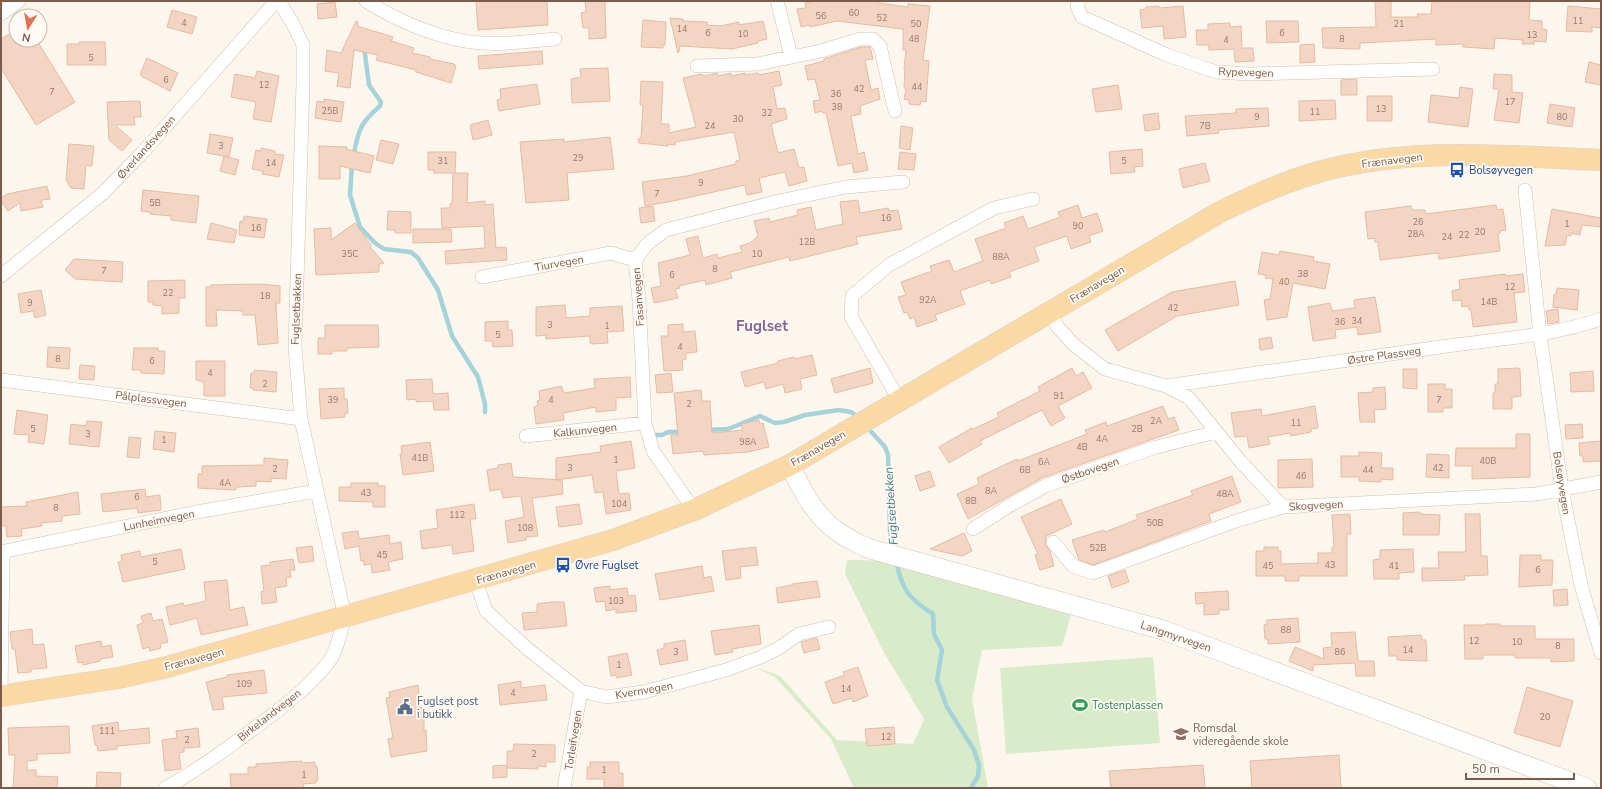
<svg xmlns="http://www.w3.org/2000/svg" width="1602" height="789" font-family="'Nunito Sans',sans-serif">
  <rect width="100%" height="100%" fill="#fdf6ec"/>
  <!-- green -->
  <path fill="#d8ecc9" d="M847,560L924,561L1072,612L1062,646L982,650L972,699L988,788H854L831,739L775,677L755,667L780,676L837,740L913,744L924,719L883,651L845,574Z
    M1153,657L1160,743L1006,754L1000,668Z"/>
  <g fill="none" stroke-linecap="round" stroke-linejoin="round">
    <!-- stream -->
    <path stroke="#a5d3da" stroke-width="4.5" d="M353,157C359,130 359,124 380,106L381,102L369,85L364,47
      M352,164L350,195L360,227L375,243L384,249L411,252L418,258L438,290L452,336L478,377L485,404V412
      M866,426L885,447L888,455L890,531L894,550
      M707,430L728,429L760,416L775,423L784,422L805,415L839,410L851,412L860,419
      M654,435H662L668,432H682
      M896,561C902,590 909,599 933,614L934,634L942,650L937,680L947,707L974,750L979,765L978,776L971,788"/>
  </g>
  <!-- building -->
  <path fill="#f3d5c3" stroke="#e6bba3" d="M476,1H547L548,25L478,30Z
    M585,1H605L606,38L589,39V28H583L581,13L586,12Z
    M815,1H879V3L908,7V4L930,6L923,60L929,61L926,102L921,101L920,105L909,104V100L904,99L906,89L904,88L905,69H904L906,50H903V29L837,21L810,27V25L801,27L797,9L806,8L805,3Z
    M1375,1H1391V17H1418L1417,14H1431L1432,1H1530L1529,20L1542,21V29L1547,30L1546,42L1534,41V44H1522L1523,40L1495,38L1494,49L1463,47V44L1436,45V39L1360,43V49L1323,48L1322,28L1376,27Z
    M335,2L337,17L318,19L317,4Z
    M1159,6V8L1183,6L1186,37L1164,39L1163,26L1142,28L1140,10L1146,9V7Z
    M1568,6L1601,9V28L1592,27V32L1566,31Z
    M172,10L197,17L192,34L167,27Z
    M670,18L683,19V21L707,22V25L720,26L739,22V25L763,21L767,39L758,41V43L732,49L680,46L679,52L678,53Z
    M643,20L666,22L665,45H663V48L641,47Z
    M356,21L358,22L357,26L393,37L391,41L414,48L412,53L430,57V59L454,64L456,66L451,83L416,72V70L376,60L378,55L354,50L350,88L337,86L339,73L325,71L327,50L341,53Z
    M1266,21H1298L1299,42L1267,43Z
    M1230,23V27L1241,26L1242,48H1253L1254,61L1235,62L1234,49L1209,50V45H1197L1196,30H1208V24Z
    M16,30V44H39L75,102L36,125L1,68V39Z
    M79,42H105L106,65H67V44H79Z
    M1314,44L1315,62L1300,63V45Z
    M861,47H870L873,59L865,60L871,90L878,88L880,99L860,106L861,114L851,116L858,154L864,152L868,170L854,173L852,163L838,166L826,113H823L822,111L815,113L813,101L820,100L815,79L808,80L805,66L824,61V59Z
    M542,51L543,64L479,69L478,56Z
    M147,58L178,73L170,91L141,76V72Z
    M1589,62L1601,65V85L1585,82Z
    M608,68L610,101L572,103L571,79L581,77L580,69Z
    M257,71L279,76L271,122L253,119L256,102L231,97L235,74L255,78Z
    M779,71L782,85L773,87L777,109L785,108L787,119L771,124L778,153L794,149L799,168L804,167L807,181L789,186L785,172L759,178L762,192L747,195L745,185L673,201L645,206L642,182L687,176L736,164V161L740,160L734,132L675,142V145L668,144V146L639,143L638,139L641,138L643,105H640L641,81L663,82L661,124H669V133L696,127L683,78L702,74L704,76L717,73L718,76L731,73V76L745,73V75L758,73L759,75Z
    M1494,74L1512,75V92L1523,93L1519,123L1494,120L1499,89H1493Z
    M1357,79V95H1341V80Z
    M537,84L540,104L499,111L497,100L501,99L500,89Z
    M1118,85L1122,109L1096,112L1092,89Z
    M1460,87L1473,89L1468,127L1428,122L1431,95L1459,98Z
    M1367,96H1392V121H1367Z
    M324,99L344,102L341,122L315,118L317,101L324,102Z
    M1335,100L1336,119L1299,121V101Z
    M140,101L141,117H134L135,125H115L132,140L122,151L109,140L107,102Z
    M1550,104L1575,108L1572,127L1547,123Z
    M1268,108L1269,126L1218,130L1219,133L1187,136L1185,116L1236,113V109Z
    M1158,113L1160,129L1145,131L1143,115Z
    M488,120L492,135L473,140L470,125Z
    M901,126L913,128L910,150L899,148Z
    M210,134L233,138L229,157L207,153Z
    M610,137L614,169L567,173L569,200L526,203L520,142L564,139V142Z
    M381,140L399,144L393,164L376,160Z
    M69,144L94,146L92,166L86,165L84,189L71,188L66,180Z
    M319,146L347,147L346,149L374,156L370,173L340,166V179H319Z
    M261,148L275,151V154L284,155L279,177L262,174L263,171L252,169L256,150L261,151Z
    M1142,149L1143,166L1134,167L1135,172L1111,174L1109,152Z
    M428,152H456L455,173H468L467,203L485,201V205L493,204L496,248L506,247L507,260L446,264L445,251L485,248L484,226L442,228L441,208H450V204L452,203L453,173H434V170H428Z
    M900,152L916,154L914,170L898,169Z
    M224,156L239,160L235,175L220,171Z
    M1205,163L1210,181L1183,188L1179,169Z
    M47,186L50,199L41,200L43,207L21,211L20,203L8,211L1,201V198L7,194Z
    M143,190L199,196L196,223L171,220V216L150,214V212L141,211Z
    M858,200L860,213L888,208L889,211L898,210L902,229L856,237L858,244L790,261L789,257L730,272L732,278L706,285L705,280L679,286L680,288L675,289L678,298L654,303L651,288L661,286L658,263L690,255L686,239L698,236L703,258L717,254L718,258L742,252L740,246L750,243L758,236L754,221L769,218L770,222L798,215L797,210L811,207L816,230L843,224L840,202Z
    M1078,205L1082,218L1097,213L1103,231L1089,236L1091,242L1071,249L1067,236L1034,247L1039,261L1009,272L1011,277L991,284L990,280L960,291L965,304L935,315L937,320L917,327L914,317L910,319L907,312L904,313L898,297L906,295L901,282L932,271L930,266L949,260L954,272L983,261L975,239L1006,228L1004,223L1023,216L1028,229L1060,217L1058,212Z
    M1496,205L1497,210L1503,209L1506,230L1500,231V233L1498,234L1500,251L1439,259L1438,253L1380,260L1378,242H1375V238L1368,239L1365,212L1411,206L1412,210H1425L1426,214Z
    M653,206L655,221L641,223L639,208Z
    M1552,209L1601,218V227L1582,225L1580,235L1571,233V236L1567,235L1565,245L1545,246Z
    M388,211L411,212V233H395V230H387Z
    M244,216L267,219L264,238L239,235L240,221L243,222Z
    M211,223L237,230L234,243L207,239Z
    M355,223L371,245V248L384,263L379,264V272L316,275L314,229L331,228V240Z
    M413,229H451L452,242L413,243Z
    M1280,251L1314,257L1313,261L1330,264L1325,289L1293,283L1287,317L1267,320L1264,300L1270,299L1273,279L1265,278L1266,275L1258,274L1262,252L1279,255Z
    M74,259L123,262L122,282L75,279L65,270Z
    M1505,274V276L1523,274L1525,292L1514,293L1517,322L1473,327L1471,310H1469V306L1462,307L1461,300L1453,301L1452,291L1460,289L1459,280Z
    M185,280V298H179V313L162,314V306L153,305V302H148V281Z
    M1235,281L1239,305L1177,316L1118,351L1105,330L1172,292Z
    M259,284L280,286V303H276L278,343L258,345L255,315H243V311L216,310L217,326H206V287H211V285Z
    M1557,288L1579,290L1577,310L1553,307L1554,294H1556Z
    M41,290L46,315L35,318L33,311L21,313L18,294Z
    M1375,297L1381,332L1358,335L1357,327L1335,330L1336,338L1313,341L1308,307L1330,303L1332,311L1355,308L1354,300Z
    M565,305L566,318L590,316V308L622,306L624,331L607,332L608,343L592,344L590,343V336L546,339V335L536,336V307Z
    M1558,309L1559,322L1548,324L1546,311Z
    M508,321V330H512L513,346L493,347L492,341H485V322Z
    M683,324V332L695,331L697,352L686,353V359L682,360L683,370L664,371L661,336H668V325Z
    M325,325H378L379,347L347,348V351H332V354H318V338H325Z
    M1271,337L1273,348L1260,350L1259,339Z
    M48,347L70,348L69,369L47,367Z
    M134,348H158V351H165L164,374L141,373V370H132Z
    M812,355L817,375L800,379L802,389L785,393L783,384L766,389L764,382L745,387L741,372L778,363V361L794,357L795,359Z
    M196,361H225V396H204V382L196,380Z
    M80,365L95,366L94,380L79,379Z
    M870,368L873,383L835,393L831,379Z
    M1072,368L1076,376L1083,372L1092,388L1058,406L1065,418L1051,426L1042,410L980,441L982,444L949,463L939,447L972,428L973,429L999,417L997,413L1040,391L1038,387Z
    M1518,368L1520,369L1521,396L1512,397V409H1493V393H1495V384H1498V369Z
    M1403,369H1417V389L1403,388Z
    M254,370L277,372L276,392L253,390V388H250L251,373H254Z
    M1593,371L1594,391L1571,392L1570,373Z
    M671,373L673,392L657,393L655,375Z
    M630,377L631,397L616,398V410L596,412V407L563,413L564,420L536,424L534,407L538,405L537,401L540,400L539,391L561,386L564,393L595,388L594,379Z
    M432,379L433,394L448,393L449,410H434L433,401L416,402V399L407,400L406,380Z
    M1428,384H1445V389H1452V408H1443V412H1428Z
    M1385,387L1386,409L1374,410L1375,422H1360L1358,393L1373,392V388Z
    M344,388V399H347L348,413H345V417L321,419L319,389Z
    M701,390L702,401H710L712,433L743,430L741,424L759,420L760,424L763,423L769,447L748,452L704,455L703,451L673,454L671,435H678L674,393Z
    M1163,406L1168,419L1174,417L1179,430L1042,478L968,519L957,494L979,484L977,478L1017,459L1018,461L1087,434L1085,430L1106,422L1107,426Z
    M1315,406L1318,428L1311,429V432L1291,436L1290,433L1268,437L1270,444L1249,448L1247,436L1235,437L1231,413L1261,409L1262,416Z
    M17,410L48,415L44,444L28,442L29,435L14,434Z
    M87,421L102,422L99,447L69,444L71,424L86,426Z
    M1582,424L1583,438L1566,439L1565,425Z
    M155,431L176,433L174,452L153,449Z
    M1516,434H1530V477L1472,479V466H1455L1456,448H1516Z
    M129,437L141,438L139,458L127,457Z
    M631,441L635,468L616,471L619,494L629,493L631,510L606,514L603,492L595,493L592,475L556,480V458L601,452L600,446Z
    M1601,441V461L1583,462V456H1580L1579,443Z
    M430,442L434,471L403,475L400,454H402L401,446Z
    M1359,452L1382,453L1381,468H1393V480L1381,479V482L1359,481V477H1341V456H1359Z
    M1427,454L1449,455V478L1426,477Z
    M264,458L288,460L286,479L271,478V482L256,481V486L238,487L235,490L198,488V474H202V466L264,465Z
    M1312,459L1313,487L1278,488V460Z
    M511,463L513,477L562,480L563,494L532,498L538,536L526,537V540L508,543L505,521L524,517L521,496L503,498L501,489L490,491L487,470L498,468V465Z
    M930,471L935,486L920,491L915,476Z
    M1232,476L1241,502L1209,514L1211,521L1093,565L1079,560L1072,540L1104,530L1105,532L1138,519L1136,515L1193,495L1191,491Z
    M351,483H378V486H385V507H373V502L339,501V487H351Z
    M145,489L146,497L160,495L161,510L138,513L137,508L103,512L101,494Z
    M78,492L80,514L62,516V521L41,523L42,526L21,529L22,536L7,537L6,526H1V507L27,506L26,502Z
    M1061,499L1072,524L1046,536L1045,544L1050,551L1054,566L1040,570L1035,555L1038,554L1021,517Z
    M474,504L476,519H470L474,551L453,554L452,545L422,549L420,531L438,528L436,510Z
    M579,504L582,524L559,527L556,507Z
    M1420,512V514L1440,515L1439,535H1403V513Z
    M1350,514L1351,534H1347V576H1299V581H1285V576H1256V551H1264V547H1278V551H1281V564L1318,563V553H1332V547H1334L1332,515Z
    M1465,514H1480L1481,556H1487L1488,575L1464,576L1465,580L1422,581V568H1439L1438,552H1465L1466,550Z
    M358,531L359,539L389,535L390,544L401,542L403,559L388,562L390,570L372,573L371,564L364,565V561H361L359,546L345,549L342,533Z
    M964,533L972,551L962,556L930,549Z
    M312,546L314,561L299,563L296,548Z
    M756,547L758,565L740,567L741,578L726,580L722,551Z
    M181,549L185,569L123,582L118,562L122,561L121,555L140,551L141,557Z
    M1413,549L1414,572L1399,573V579H1374L1373,560L1380,559V550Z
    M1520,555H1541V560H1553L1552,585L1519,587Z
    M293,559L295,570H290L291,577L286,578L287,586L275,588L277,602L262,604L261,592L264,591L261,566L270,565V562Z
    M702,566L704,578L711,576L714,591L660,600L655,574Z
    M1125,570L1129,582L1112,588L1108,576Z
    M227,580L230,610L244,607L248,625L201,635L197,618L170,625L166,607L183,603L184,606L206,601L204,582Z
    M817,581L820,597L778,603L776,588L792,585V584Z
    M610,586V590L627,588L628,596L635,595L637,611L616,613V609L606,611L605,601L596,602L594,588Z
    M1567,589L1568,605L1554,606L1553,590Z
    M1228,591L1229,610H1219V614L1204,615V603L1196,604L1195,593Z
    M551,602H564L567,626L524,630L522,613L537,612V604Z
    M151,613L153,621L162,619L168,642L160,644L161,648L150,651L149,647L143,649L137,625L143,623L141,616Z
    M1298,618L1300,642L1268,644V639H1265L1264,625L1267,624V620Z
    M1486,624H1500V626H1535V639H1574V661L1551,662V658H1515V655H1483V659H1465L1464,625H1486Z
    M759,625L761,644L732,649L733,652L715,655L711,631Z
    M32,629L33,645L44,644L47,668L31,669V672L18,673L15,649H12L10,632Z
    M1355,632L1358,661H1374L1375,676H1356L1355,663L1313,665V671L1289,661L1295,647L1324,659L1323,648L1332,647L1331,633Z
    M1421,635L1422,640H1426L1427,661L1397,660V656H1389L1388,637Z
    M817,638L820,649L804,653L801,642Z
    M685,640L688,660L660,665L657,650L664,648V644Z
    M101,641L102,647L111,645L113,657L100,659V661L83,665V662L78,663L75,646Z
    M627,653L632,675L617,678L616,675L611,676L608,657Z
    M858,667L868,696L853,702L852,698L833,704L825,682L845,675L843,672Z
    M264,670L267,693L222,697L224,709L213,710L206,682L227,677V675Z
    M521,681V688L545,685L547,700L500,705L498,685Z
    M418,685L420,708H422V720L424,719V731L426,730L427,751L391,757L388,739L393,738L386,698L390,697L389,692Z
    M1527,687L1573,701L1560,747L1514,733Z
    M118,722L119,731L149,728L150,743L117,746V749L98,751L97,745H95L92,726Z
    M69,726L70,753L37,754V760L27,761V770H36V776L58,777L57,788H13L15,755H9L8,728Z
    M894,727L895,744L867,746L865,729Z
    M198,728L200,747L184,748V752L179,753L181,769L165,771L162,740L177,738L176,731Z
    M514,744L555,745V762H546V767L538,766V769L507,768V751H513Z
    M1339,755L1341,788H1252L1250,761Z
    M302,761V763L315,762V766H317L318,780H316V783L303,784L304,788H231L230,774H248V767H256V764Z
    M590,762H619V773H623V788H604V779H587V767H590Z
    M507,765V777L493,778V766Z
    M1203,765L1205,788H1111L1109,771Z
    M97,772L121,773L120,788H96Z"/>
  <g fill="none" stroke-linecap="round" stroke-linejoin="round">
    <defs>
      <path id="street" d="M366,1C397,21 444,41 481,43C505,45 531,41 555,39
        M777,1L791,56
        M1079,1L1077,6L1082,17L1167,55L1216,72L1250,74L1433,69
        M1,14L19,1
        M697,66L758,64L821,51L860,39H873L880,46L895,111
        M1525,190L1540,335L1562,490L1581,585L1601,653
        M1,276L103,193L144,151L276,1
        M482,277L611,253L635,260
        M1050,312L1057,326L1073,344L1105,369L1166,386L1189,398L1241,462L1283,507
        M1,380L301,419
        M1166,386C1257,373 1348,360 1440,347C1494,339 1549,337 1601,319
        M900,401L851,317L852,296L889,265L994,208L1033,199
        M526,436L645,423
        M694,510L653,451L645,423L639,299L635,260L648,243L666,230L779,201L846,187L903,182
        M973,529L1007,507L1045,486L1153,448L1216,432
        M1053,542L1073,566L1093,573L1236,521L1283,507L1537,494L1601,482
        M1,552L197,512L316,491
        M476,581L486,611L530,651L581,691L606,697L644,692L726,670L761,657L779,648L799,634L829,627
        M1,696L3,552
        M165,788C192,774 216,756 241,738C271,716 305,692 328,663C338,650 340,632 345,617L301,419L295,347L303,84V45L293,24L279,1
        M564,788L581,691"/>
      <path id="secondary" d="M790,465C801,489 815,516 837,531C846,538 857,543 867,548L1163,630L1587,788"/>
      <path id="primary" d="M1,696L118,678L167,667L613,540L694,510L790,465L1220,212C1248,198 1275,186 1305,176C1400,145 1503,156 1601,160"/>
    </defs>
    <!-- street casing -->
    <use href="#street" stroke="#d1beb0" stroke-width="14"/>
    <!-- secondary casing -->
    <use href="#secondary" stroke="#d6c0b0" stroke-width="20"/>
    <!-- primary casing -->
    <use href="#primary" stroke="#dad1cd" stroke-width="22"/>
    <!-- street -->
    <use href="#street" stroke="#fff" stroke-width="13"/>
    <!-- secondary -->
    <use href="#secondary" stroke="#fff" stroke-width="19"/>
    <!-- primary -->
    <use href="#primary" stroke="#fbd9a5" stroke-width="21"/>
  </g>
  <!-- icons -->
  <defs>
    <symbol id="bus-bare" viewBox="-9 -9 18 18"><path d="M-5-6H5V4H4V6H2V4H-2V6H-4V4H-5ZM-3.5-4V0h7V-4ZM-3.5 1.2v1.5H-2V1.2ZM2 1.2v1.5H3.5V1.2Z" fill="#1a4fb4" stroke="#fffaf3" stroke-width="2.5" paint-order="stroke"/></symbol>
    <symbol id="stadium-bare" viewBox="-9 -9 18 18"><path d="M0-5a6.5 5 0 1 0 0 10a6.5 5 0 1 0 0-10ZM-3.5-1.8h7v3.6h-7Z" fill="#2e9e5b" stroke="#fffaf3" stroke-width="2.5" paint-order="stroke"/></symbol>
    <symbol id="civic-bare" viewBox="-9 -9 18 18"><path d="M-.6-6.5H3V-4.5H.6V-3L4-1V1h2V6H-6V1h2V-1L-.6-3ZM-1.2 2.5V6h2.4V2.5Z" fill="#5c6f8a" stroke="#fffaf3" stroke-width="2.5" paint-order="stroke"/></symbol>
    <symbol id="school-bare" viewBox="-9 -9 18 18"><path d="M0-5L7-2L0 1L-7-2ZM-4 1L0 2.5L4 1V4Q0 6-4 4Z" fill="#8d6e63" stroke="#fffaf3" stroke-width="2.5" paint-order="stroke"/></symbol>
  </defs>
  <g fill-rule="evenodd">
    <use href="#bus-bare" x="1446" y="159" width="22" height="22"/>
    <use href="#bus-bare" x="552" y="554" width="22" height="22"/>
    <use href="#stadium-bare" x="1069" y="694" width="22" height="22"/>
    <use href="#civic-bare" x="394" y="696" width="22" height="22"/>
    <use href="#school-bare" x="1170" y="723" width="22" height="22"/>
  </g>
  <g text-anchor="middle" stroke-width="3.5" stroke-linejoin="round" paint-order="stroke">
    <!-- number labels -->
    <g font-size="9" fill="#987a6a">
      <text x="854" y="16">60</text>
      <text x="821" y="19">56</text>
      <text x="882" y="21">52</text>
      <text x="1578" y="24">11</text>
      <text x="184" y="26">4</text>
      <text x="916" y="27">50</text>
      <text x="1399" y="27">21</text>
      <text x="682" y="32">14</text>
      <text x="708" y="36">6</text>
      <text x="1282" y="36">6</text>
      <text x="743" y="37">10</text>
      <text x="1532" y="38">13</text>
      <text x="914" y="42">48</text>
      <text x="1342" y="42">8</text>
      <text x="1226" y="43">4</text>
      <text x="91" y="61">5</text>
      <text x="166" y="83">6</text>
      <text x="264" y="88">12</text>
      <text x="917" y="90">44</text>
      <text x="859" y="92">42</text>
      <text x="52" y="95">7</text>
      <text x="836" y="97">36</text>
      <text x="1510" y="105">17</text>
      <text x="837" y="110">38</text>
      <text x="1381" y="112">13</text>
      <text x="330" y="114">25B</text>
      <text x="1315" y="115">11</text>
      <text x="767" y="116">32</text>
      <text x="1257" y="120">9</text>
      <text x="1562" y="120">80</text>
      <text x="738" y="122">30</text>
      <text x="710" y="129">24</text>
      <text x="1205" y="129">7B</text>
      <text x="221" y="149">3</text>
      <text x="578" y="161">29</text>
      <text x="443" y="164">31</text>
      <text x="1124" y="164">5</text>
      <text x="271" y="166">14</text>
      <text x="701" y="186">9</text>
      <text x="657" y="197">7</text>
      <text x="155" y="206">5B</text>
      <text x="886" y="221">16</text>
      <text x="1418" y="225">26</text>
      <text x="1567" y="227">1</text>
      <text x="1078" y="229">90</text>
      <text x="256" y="231">16</text>
      <text x="1480" y="235">20</text>
      <text x="1416" y="237">28A</text>
      <text x="1464" y="238">22</text>
      <text x="1447" y="240">24</text>
      <text x="807" y="245">12B</text>
      <text x="350" y="257">35C</text>
      <text x="757" y="257">10</text>
      <text x="1001" y="260">88A</text>
      <text x="715" y="272">8</text>
      <text x="104" y="274">7</text>
      <text x="1303" y="277">38</text>
      <text x="672" y="278">6</text>
      <text x="1284" y="285">40</text>
      <text x="1510" y="290">12</text>
      <text x="168" y="296">22</text>
      <text x="265" y="299">18</text>
      <text x="928" y="303">92A</text>
      <text x="1489" y="305">14B</text>
      <text x="30" y="306">9</text>
      <text x="1173" y="311">42</text>
      <text x="1357" y="324">34</text>
      <text x="1340" y="325">36</text>
      <text x="550" y="328">3</text>
      <text x="607" y="329">1</text>
      <text x="498" y="338">5</text>
      <text x="680" y="350">4</text>
      <text x="58" y="362">8</text>
      <text x="152" y="364">6</text>
      <text x="210" y="376">4</text>
      <text x="265" y="387">2</text>
      <text x="1059" y="399">91</text>
      <text x="333" y="403">39</text>
      <text x="551" y="403">4</text>
      <text x="1439" y="403">7</text>
      <text x="689" y="407">2</text>
      <text x="1156" y="424">2A</text>
      <text x="1296" y="426">11</text>
      <text x="33" y="432">5</text>
      <text x="1137" y="432">2B</text>
      <text x="88" y="437">3</text>
      <text x="1102" y="442">4A</text>
      <text x="164" y="443">1</text>
      <text x="748" y="445">98A</text>
      <text x="1082" y="450">4B</text>
      <text x="420" y="461">41B</text>
      <text x="616" y="463">1</text>
      <text x="1488" y="464">40B</text>
      <text x="1044" y="465">6A</text>
      <text x="570" y="471">3</text>
      <text x="1438" y="471">42</text>
      <text x="275" y="472">2</text>
      <text x="1025" y="473">6B</text>
      <text x="1368" y="473">44</text>
      <text x="1301" y="479">46</text>
      <text x="225" y="486">4A</text>
      <text x="991" y="494">8A</text>
      <text x="366" y="496">43</text>
      <text x="1225" y="497">48A</text>
      <text x="137" y="500">6</text>
      <text x="971" y="504">8B</text>
      <text x="619" y="507">104</text>
      <text x="56" y="511">8</text>
      <text x="457" y="518">112</text>
      <text x="1155" y="526">50B</text>
      <text x="525" y="531">108</text>
      <text x="1098" y="551">52B</text>
      <text x="382" y="558">45</text>
      <text x="155" y="565">5</text>
      <text x="1330" y="568">43</text>
      <text x="1268" y="569">45</text>
      <text x="1394" y="569">41</text>
      <text x="1538" y="573">6</text>
      <text x="616" y="604">103</text>
      <text x="1286" y="633">88</text>
      <text x="1474" y="644">12</text>
      <text x="1517" y="645">10</text>
      <text x="1558" y="649">8</text>
      <text x="1408" y="653">14</text>
      <text x="676" y="655">3</text>
      <text x="1340" y="655">86</text>
      <text x="619" y="668">1</text>
      <text x="244" y="687">109</text>
      <text x="846" y="692">14</text>
      <text x="513" y="696">4</text>
      <text x="1545" y="720">20</text>
      <text x="107" y="734">111</text>
      <text x="886" y="740">12</text>
      <text x="187" y="743">2</text>
      <text x="534" y="757">2</text>
      <text x="604" y="773">1</text>
      <text x="304" y="778">1</text>
    </g>
    <!-- street labels -->
    <g font-size="11" fill="#7a5c4d" stroke="#fffaf3">
      <text transform="translate(1246 72) rotate(2)" y="4">Rypevegen</text>
      <text transform="translate(146 147) rotate(-48)" y="4">Øverlandsvegen</text>
      <text transform="translate(1392 160) rotate(-7)" y="4">Frænavegen</text>
      <text transform="translate(559 263) rotate(-10)" y="4">Tiurvegen</text>
      <text transform="translate(1097 284) rotate(-31)" y="4">Frænavegen</text>
      <text transform="translate(638 297) rotate(-94)" y="4">Fasanvegen</text>
      <text transform="translate(296 309) rotate(-88)" y="4">Fuglsetbakken</text>
      <text transform="translate(1384 355) rotate(-8)" y="4">Østre Plassveg</text>
      <text transform="translate(151 399) rotate(7)" y="4">Pålplassvegen</text>
      <text transform="translate(585 430) rotate(-6)" y="4">Kalkunvegen</text>
      <text transform="translate(818 448) rotate(-30)" y="4">Frænavegen</text>
      <text transform="translate(1090 470) rotate(-19)" y="4">Østbovegen</text>
      <text transform="translate(1562 483) rotate(81)" y="4">Bolsøyvegen</text>
      <text transform="translate(1316 505) rotate(-3)" y="4">Skogvegen</text>
      <text transform="translate(159 520) rotate(-11)" y="4">Lunheimvegen</text>
      <text transform="translate(506 572) rotate(-16)" y="4">Frænavegen</text>
      <text transform="translate(1176 636) rotate(19)" y="4">Langmyrvegen</text>
      <text transform="translate(194 659) rotate(-15)" y="4">Frænavegen</text>
      <text transform="translate(644 690) rotate(-10)" y="4">Kvernvegen</text>
      <text transform="translate(269 715) rotate(-38)" y="4">Birkelandvegen</text>
      <text transform="translate(573 740) rotate(-81)" y="4">Torleifvegen</text>
    </g>
    <!-- transit labels -->
    <g font-size="11" fill="#164399" stroke="#fffaf3" text-anchor="start">
      <text x="1469" y="174">Bolsøyvegen</text>
      <text x="575" y="569">Øvre Fuglset</text>
    </g>
    <!-- service labels -->
    <g font-size="11" fill="#4e5e75" stroke="#fffaf3" text-anchor="start">
      <text x="417" y="705">Fuglset post<tspan x="417" dy="13">i butikk</tspan></text>
    </g>
    <!-- leisure labels -->
    <g font-size="11" fill="#27864d" stroke="#fffaf3" text-anchor="start">
      <text x="1092" y="709">Tostenplassen</text>
    </g>
    <!-- education labels -->
    <g font-size="11" fill="#785e54" stroke="#fffaf3" text-anchor="start">
      <text x="1193" y="732">Romsdal<tspan x="1193" dy="13">videregående skole</tspan></text>
    </g>
    <!-- water labels -->
    <g font-size="12" font-style="italic" fill="#437c86" stroke="#fffaf3">
      <text transform="translate(891 506) rotate(-94)" y="4">Fuglsetbekken</text>
    </g>
    <!-- district labels -->
    <g font-size="15" font-weight="bold" fill="#846695" stroke="#fffaf3">
      <text x="762" y="331">Fuglset</text>
    </g>
  </g>
  <!-- border -->
  <rect width="1602" height="789" fill="none" stroke="#7a5c4d" stroke-width="4"/>
  <!-- north arrow -->
  <g transform="translate(28 28) rotate(191)"><circle r="19" fill="#fffaf3" stroke="#cabbb1"/>
  <path d="M0-3L7 15L0 10L-7 15Z" fill="#e76f51"/>
  <text y="-6" font-size="11" font-weight="bold" text-anchor="middle" fill="#7a5c4d">N</text>
  </g>
  <!-- scale -->
  <path d="M1466 773v6h108v-6" fill="none" stroke="#7a5c4d" stroke-width="2"/>
  <text x="1472" y="773" font-size="12" fill="#7a5c4d" stroke="#fffaf3" stroke-width="3" paint-order="stroke">50 m</text>
</svg>
